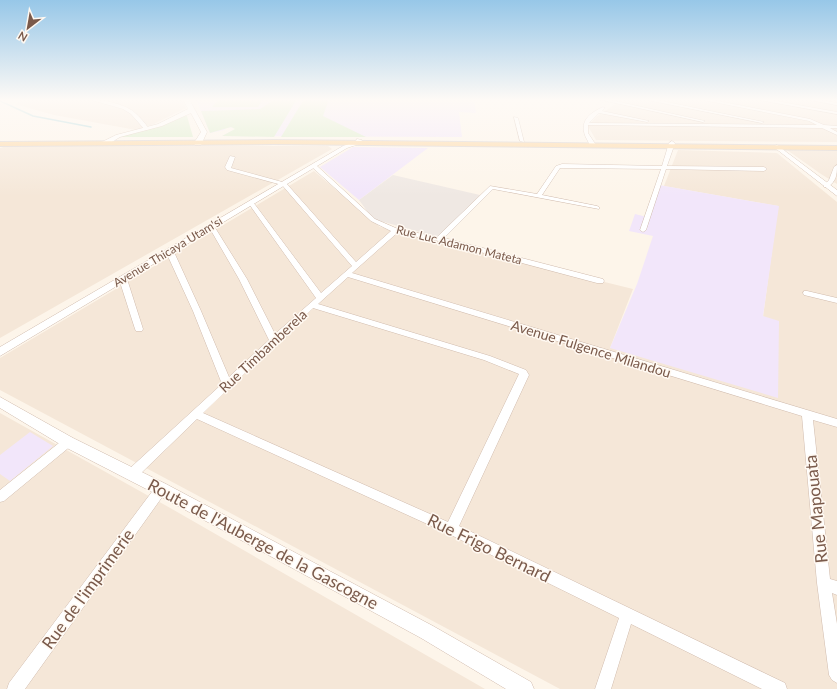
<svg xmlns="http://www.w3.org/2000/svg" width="837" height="689" font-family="Lato,sans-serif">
  <rect width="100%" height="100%" fill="#fdf5ea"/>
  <!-- residential -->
  <path fill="#f5e7d8" d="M26,99H181L186,108L154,124L136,130L54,115L15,104Z
    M623,99H837V142L596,140L588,126L596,117Z
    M11,145L328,146L332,149L0,338V148Z
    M678,150L777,153L837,202V689H560L0,390V358L314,171L380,227L633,289L610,348L763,317L778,206L664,186Z
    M787,150L837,151V184L821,174Z
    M0,413L172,509L485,689H0Z"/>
  <!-- industrial -->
  <path fill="#efe8e3" d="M393,175L480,195L438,237L373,219L359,200Z"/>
  <!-- education -->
  <path fill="#f2e6fa" d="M196,99H474L476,113L459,112L462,137L222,136L234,130L235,127L226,128L224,130L210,133Z
    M353,147L428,148L359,200L320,167Z
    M659,185L779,206L763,316L779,321L778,398L610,348L637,284L653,236L629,231L635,214L647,217Z
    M30,432L53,446L10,481L0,474V455Z"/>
  <!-- green -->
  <path fill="#d8ecc7" d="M219,99H263L258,107H212Z
    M275,99H297L274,137L222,136L235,129L231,127L210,133L201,111L260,109Z
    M304,99H329L323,116L366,137H281Z
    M182,116H187L193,137H119Z"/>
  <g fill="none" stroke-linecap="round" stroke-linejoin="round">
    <!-- stream -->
    <path stroke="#a3d4db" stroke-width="1.5" d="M0,101L33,116L91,127"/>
    <defs>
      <path id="minor" d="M88,99C100,99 125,104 134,112C140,117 145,123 149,129L145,130L131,114L123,109Z
        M597,99H606L705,121L703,122Z
        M642,99H652L764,122L762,123Z
        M698,99H708L810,119L824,125L837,126V128H830L837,132V135L822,128L588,125V133L596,145L593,147L591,146C578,128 582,116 603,107L605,108L602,111L649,121L647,122L599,113L589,123L817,125L809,121Z
        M754,99H765L837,112V114Z
        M805,99H816L837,103V105Z
        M514,117L518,118L524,142L520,141Z
        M672,141L675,143L667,166L764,167L767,169L764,171L666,169L646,230L643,232L640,230L661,169L562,168H560L542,195L597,206L599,207V209L493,189L444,238L603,279L604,281L603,283H597L439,241L397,233L352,273L837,419V427L813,420L830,579L837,581V595L832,593L837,624V683L832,680L829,675L817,583L802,416L348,277L318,304L490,356L526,370L529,375L459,526L785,683L787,689H762L631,624L611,689H595L619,618L447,533L197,419L136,478L132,479L128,478L126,474L128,470L222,384L193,311L166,252L167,250H173L174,252L201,311L229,377L269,340L239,279L209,227L210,226H214L247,279L275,334L316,298L249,204V202H253L321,293L352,266L282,185L227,170L225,167L230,156L235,157L231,168L286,183L356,262L391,231L371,221L312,167V165H316L375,219L398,229L437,237L490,186L537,194L556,166L562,164L662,166L669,143ZM313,308L484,360L519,374L448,522L203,413Z
        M837,165C837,176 836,181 828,187H824V185L829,180L834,167Z
        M120,277H123L127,279L143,329L142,331H136L135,329L119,279Z
        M804,291H807L837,298V303L804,295L803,293Z
        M68,438L72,439L73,442L72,445L4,501L0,502V490L64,439Z
        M161,484L165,485L167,489L165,493L25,689H7L9,683L157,485Z"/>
      <path id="tertiary" d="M357,139L362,140L359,144L347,148L0,356V347L343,146L355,142Z
        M777,145L837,190V196L775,148V146Z
        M0,397L73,438L166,484L433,626L531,682L534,689H506L421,638L156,494L63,446L0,408Z"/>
      <path id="secondary" d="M183,99H189L207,132L201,145H195L194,143L201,132L191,113L162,126L120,137L107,145H101L100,143L116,135L158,124L188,109Z"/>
      <path id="primary" d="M274,140L837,146V150L274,144L0,146V142Z"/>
    </defs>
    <!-- minor casing -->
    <use href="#minor" stroke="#d1bcae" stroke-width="1"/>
    <!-- tertiary casing -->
    <use href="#tertiary" stroke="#d1bcae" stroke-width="1"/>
    <!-- secondary casing -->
    <use href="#secondary" stroke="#d6bfae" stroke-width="1"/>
    <!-- primary casing -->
    <use href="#primary" stroke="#dad1cd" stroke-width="2"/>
    <!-- minor -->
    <use href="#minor" fill="#fff" fill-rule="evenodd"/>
    <!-- tertiary -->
    <use href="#tertiary" fill="#fff" fill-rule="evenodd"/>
    <!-- secondary -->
    <use href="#secondary" fill="#fff" fill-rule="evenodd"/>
    <!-- primary -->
    <use href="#primary" fill="#fdd7a2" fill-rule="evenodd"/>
  </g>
  <!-- sky -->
  <linearGradient id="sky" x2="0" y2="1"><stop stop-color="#97c7e8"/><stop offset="0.51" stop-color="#fefaf6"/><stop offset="1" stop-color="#fefaf6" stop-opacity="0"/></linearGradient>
  <rect width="837" height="196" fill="url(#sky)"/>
  <g text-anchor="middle" stroke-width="3" stroke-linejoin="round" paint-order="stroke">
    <!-- far-street labels -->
    <g font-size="12" fill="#7a5a4b" stroke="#fff9f2">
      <text transform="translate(459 245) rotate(14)" y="4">Rue Luc Adamon Mateta</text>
      <text transform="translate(168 252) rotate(-31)" y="4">Avenue Thicaya Utam'si</text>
    </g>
    <!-- street labels -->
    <g font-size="14" fill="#7a5a4b" stroke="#fff9f2">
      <text transform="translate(591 349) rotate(17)" y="5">Avenue Fulgence Milandou</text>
      <text transform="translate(263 351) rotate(-43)" y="5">Rue Timbamberela</text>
    </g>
    <!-- near-street labels -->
    <g font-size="17" fill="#7a5a4b" stroke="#fff9f2">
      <text transform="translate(816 509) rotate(-96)" y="6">Rue Mapouata</text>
      <text transform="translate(263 544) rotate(28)" y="6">Route de l'Auberge de la Gascogne</text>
      <text transform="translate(489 548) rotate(26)" y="6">Rue Frigo Bernard</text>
      <text transform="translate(88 589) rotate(-54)" y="6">Rue de l'imprimerie</text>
    </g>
  </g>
  <!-- north arrow -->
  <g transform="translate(28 28) rotate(211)" stroke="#fff9f2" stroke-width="3" paint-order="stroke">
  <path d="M0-3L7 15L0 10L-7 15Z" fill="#7a5a4b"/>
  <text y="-6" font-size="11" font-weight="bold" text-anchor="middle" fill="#7a5a4b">N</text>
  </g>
</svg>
